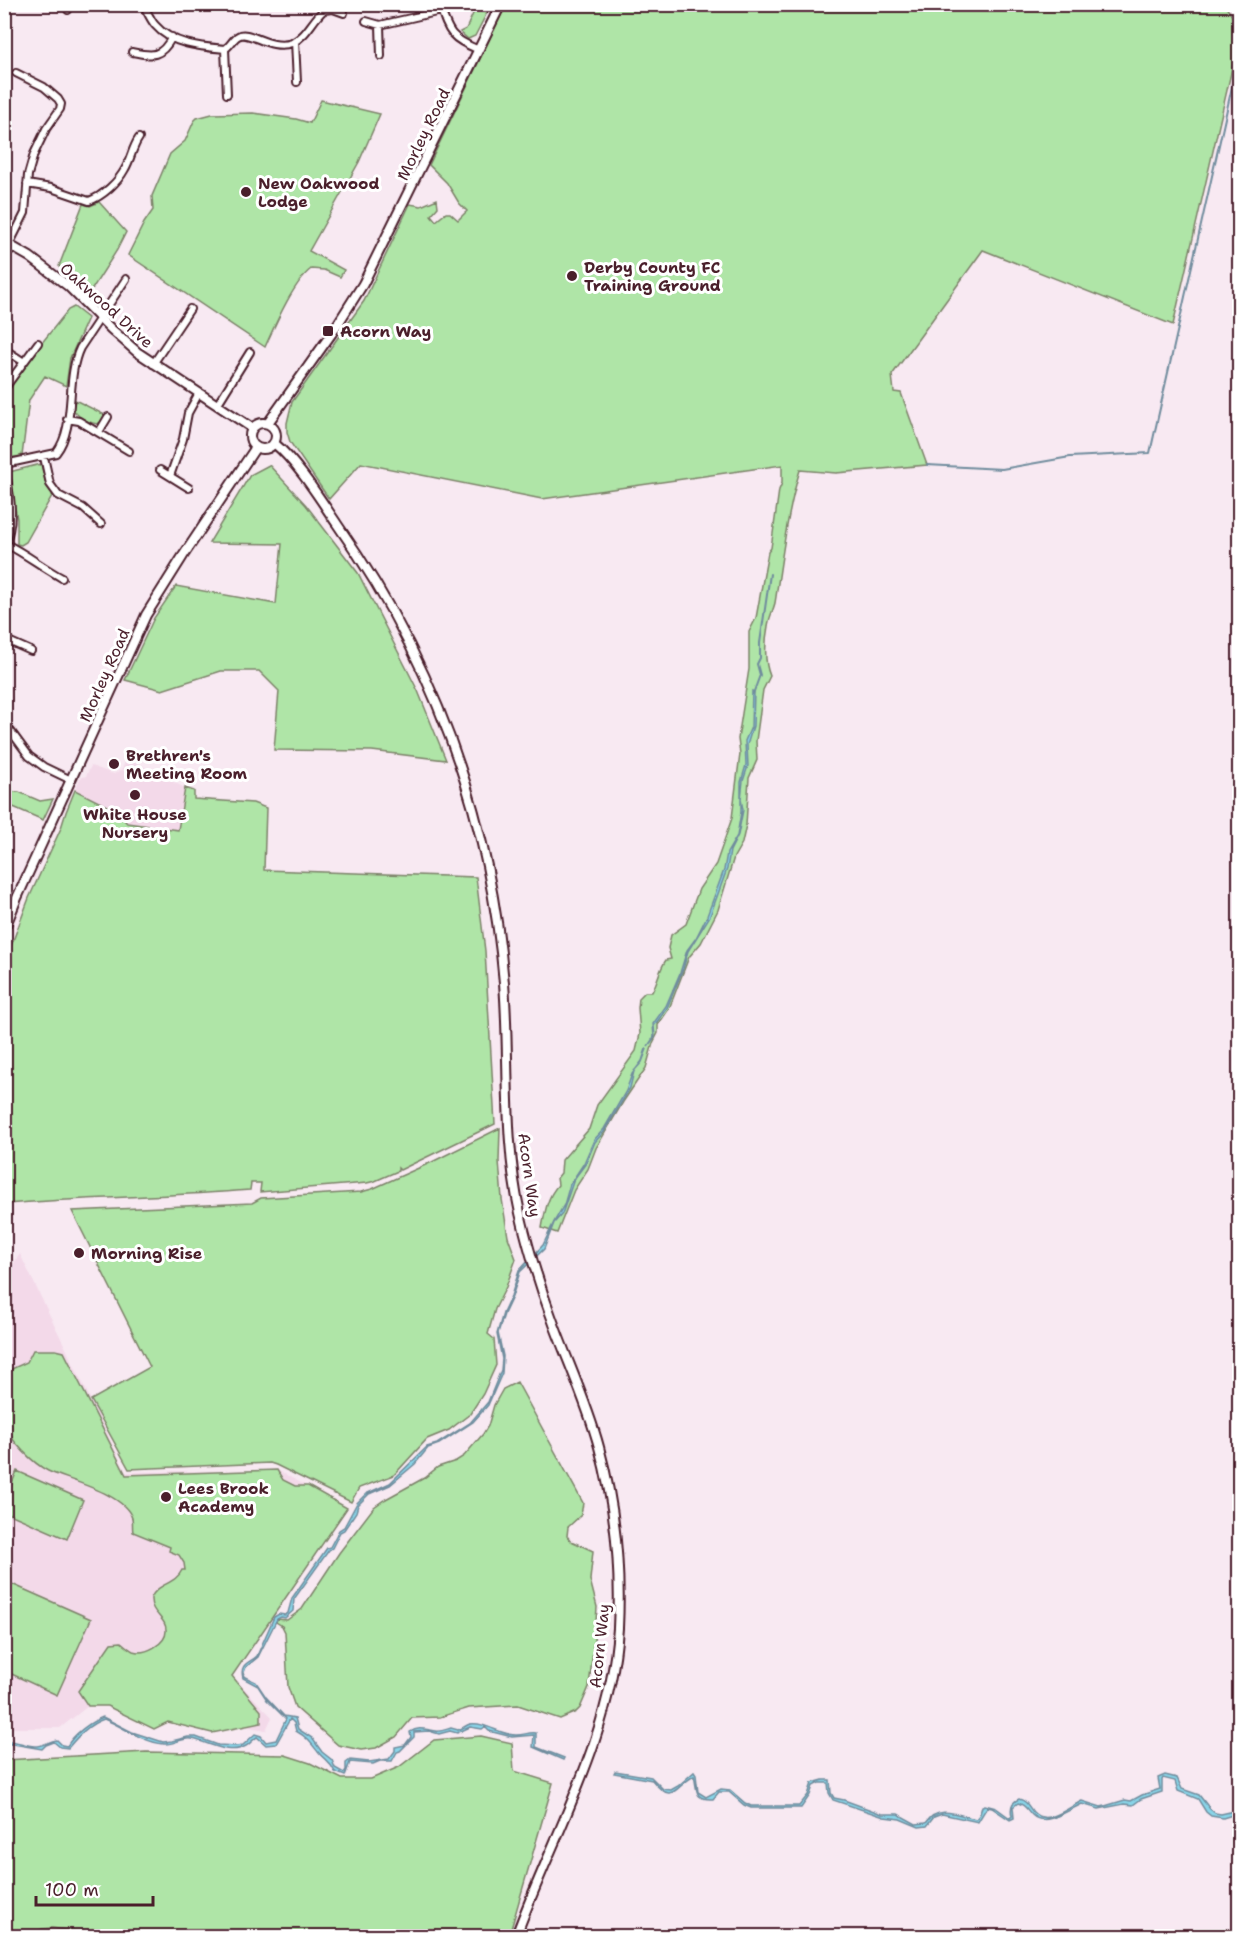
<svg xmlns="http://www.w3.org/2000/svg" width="1244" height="1941" font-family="'Shantell Sans',sans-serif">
  <rect width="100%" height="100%" fill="#f8e9f2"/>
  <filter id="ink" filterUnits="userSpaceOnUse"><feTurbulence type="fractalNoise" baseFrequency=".0167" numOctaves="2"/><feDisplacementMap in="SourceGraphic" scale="12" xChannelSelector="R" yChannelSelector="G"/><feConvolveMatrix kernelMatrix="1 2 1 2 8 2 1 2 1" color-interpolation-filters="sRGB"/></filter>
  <g filter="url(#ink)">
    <!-- built -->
    <path fill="#f3d9e9" d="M127,758L185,788L178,830L127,823L115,810L75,790L80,778L86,776L91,766L114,774L122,769Z
      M20,1254L126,1472L277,1470L347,1508L232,1676L272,1717L266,1730L243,1726L212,1733L168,1722L154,1729L107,1706H88L60,1728H5L4,1277Z"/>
    <!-- green -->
    <path fill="#afe5a7" stroke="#7c8269" stroke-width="1.5" d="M1224,4L1239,26V38L1173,325L983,250L892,375L894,392L901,393L927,465L836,473L800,470C787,513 782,558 775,603C773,611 769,618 768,626C765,641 764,662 770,676L763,690L756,741L757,760L749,778L746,825L742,843L734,857L718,910L701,943L689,957L669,1009L658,1025V1033L653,1043L646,1068L623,1102L596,1148L588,1169L574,1190L557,1233L542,1228C545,1212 547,1197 558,1185L557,1178L561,1173L562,1160L589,1129L597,1105L636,1051L640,1034L638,1008L639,998L645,992H652C658,981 659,970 666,960L671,959L668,948L671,935L686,924L699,889L716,864L732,818L740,754L738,739L749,669V632L756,618L768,552L771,548L779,490L782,483V465L542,499L361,463L329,499L290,442L287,432V423L292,402L364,301L410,204L421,206L437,199L438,207L431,215L436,221L446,213H450L458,220L467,211L459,203L447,183L429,165L506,5Z
      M477,5H491L475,36L468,39L460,32L466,29Z
      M321,100L380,114L359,162L309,251L344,270L340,277L324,270L311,269C293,283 275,325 265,347L128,255L144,223L153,210L152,196L170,154L185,141L194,121L197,118L212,114L253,113L296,119L310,123Z
      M99,202L126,232L117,250L89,294L59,266L83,204L90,206Z
      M74,307L88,318L70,358L66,386L45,376L29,400L22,456L8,458L5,454V400L13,383L29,359L68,310Z
      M75,400L105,415L101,422L97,424C87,422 77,417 72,407Z
      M41,464L46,485L53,494L26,542L21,545L17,544V519L9,472Z
      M269,465L306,505L358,573L418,691L446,760L372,751L274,750L279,691L259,671H221L162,690L125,680L154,618L176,586L276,604L282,544L209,543L250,475Z
      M185,788L194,791V799L253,803L266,808L264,870L476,877L485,951L495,1124L400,1170L398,1168V1171L375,1181L367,1183L260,1192L261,1183H251L250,1190C168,1197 86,1197 5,1204L4,1031L11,946L29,898L61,828L66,812L75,790L115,810L127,823L178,830Z
      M5,791L19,792L40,801L53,799L43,820L11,806L5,819Z
      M500,1128L499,1161L502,1199L508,1237L516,1259L506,1287L495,1309L488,1334L494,1339L496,1365L483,1394L470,1414L449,1430L427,1439L394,1475L359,1488L351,1502L276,1465L270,1463L129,1469L91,1400L150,1367L72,1211L252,1203L261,1198L361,1192L372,1189L432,1162Z
      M33,1350H56L64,1352L126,1475L277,1470L283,1480L295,1486H308L347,1508L232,1676L261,1711V1723L212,1733L168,1722L154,1729L107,1706H88L78,1691L111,1643L121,1642C125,1645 129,1649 133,1651C145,1655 166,1644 166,1631C167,1618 150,1614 151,1598C157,1583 175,1585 182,1570H185L184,1563L179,1555L169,1551L170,1547L133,1532C132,1528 133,1522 132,1518C124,1493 69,1481 48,1471C34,1464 9,1440 5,1424C2,1415 4,1384 5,1372L27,1362Z
      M517,1382L583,1503L581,1515L568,1527L567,1536L571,1541L593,1551L590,1580L597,1607L596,1621L589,1687L580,1708L576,1712L560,1719L518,1705L469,1708L440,1717L412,1718L396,1737L376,1748L361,1750L338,1745L295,1707L288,1687L285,1632L282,1626L276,1622L277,1619L287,1620L302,1609L339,1553L374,1507L384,1500L424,1478L438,1467L456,1461L464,1456L483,1434L488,1426L494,1405L503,1389Z
      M17,1471L83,1500L67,1539L5,1512V1500Z
      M5,1581L91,1619L57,1695L5,1671Z
      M481,1736L512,1743L514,1771L553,1783L509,1936H104L52,1928L42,1929L27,1936H5V1760L146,1752L285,1755L310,1763L342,1779H371L399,1767L434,1740Z"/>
    <!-- water -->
    <path fill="#89d5e9" stroke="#708c9d" stroke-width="1.5" d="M752,691L754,692L753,726L747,745L748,766L743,781L741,799L743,810L738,835L730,851L727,869L710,916L688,951L683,969L667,1008L654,1026L655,1037L648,1046L654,1037L653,1024L666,1006L680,973L687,950L696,938L707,916L724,870L727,853L737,836L741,812V782L746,765L745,741L751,727Z
      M646,1049H647L642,1062L634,1071L630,1088L604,1132L595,1142L586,1163L574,1179L562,1214L554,1223L544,1249L520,1272L512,1297L504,1314L498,1333L503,1356L502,1373L488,1405L473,1422L439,1444L428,1448L415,1464L390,1485L369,1494L358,1505L356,1512L344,1530L340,1532L332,1548L329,1550L294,1599L293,1611L285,1618L281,1617L277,1619L258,1657L246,1667L243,1675L245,1677L256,1682L266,1697L284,1716L295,1718L298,1729L312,1738L322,1752L332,1760L335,1768L344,1773L346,1770V1763L350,1760L369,1762L389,1759L395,1751V1747L405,1745L411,1737L410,1732C419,1726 426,1730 436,1731C441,1732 447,1729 451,1728L458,1730C462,1729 466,1725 470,1724C487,1722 501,1736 517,1735C524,1735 529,1732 536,1733V1747L564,1758L563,1760L533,1747L534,1735L512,1737L489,1731L485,1727L482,1729L470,1727L457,1733L450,1731L439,1734L429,1731L414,1732V1737L400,1751L397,1752L392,1761H380L373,1764L350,1762L345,1776L335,1772C329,1760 325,1761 318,1752C311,1743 307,1737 296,1731L294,1723L290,1719L276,1744L266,1745L257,1737C252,1740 250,1744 246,1746C229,1756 208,1742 192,1739C182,1737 174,1745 164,1744C142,1742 124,1727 104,1719C89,1724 78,1736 68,1748L60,1747L54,1742L46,1745L42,1749L13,1744H5V1741C17,1740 23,1745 34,1746C43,1747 48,1741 57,1740L62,1745L67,1746C74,1734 90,1722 103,1717L132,1732L163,1742L172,1741L188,1737H196L218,1745L236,1746L243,1745L255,1734L261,1736L266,1742L276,1740L286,1719L267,1700L258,1686L243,1678C239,1663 250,1663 257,1656L274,1617L279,1614L285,1615L288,1613L292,1598L327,1548L330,1547L339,1530L344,1527L357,1503L366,1494L390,1483L427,1447L437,1444L470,1423L488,1402L501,1370L502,1359L497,1334L503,1313L511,1296L519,1271L543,1245L554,1222L564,1205L570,1184L584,1163L594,1140L604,1129L626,1091L632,1074L642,1061Z
      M615,1771L651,1777L663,1789L671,1790L678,1786L694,1772L696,1775L698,1792L706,1797L721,1789L730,1790L745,1803L751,1806H799L808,1795L812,1783L823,1780H830L831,1793L834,1798L844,1800L882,1814H898L916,1824L926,1823C938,1804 958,1815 976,1819L980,1814L982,1806L985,1805L996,1808L1010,1818L1012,1816C1010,1808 1011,1802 1019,1799C1027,1801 1028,1806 1033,1812C1047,1827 1069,1807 1082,1801L1101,1807L1105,1806L1125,1800L1131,1801L1142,1795L1160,1789L1158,1778L1165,1775L1177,1778L1182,1789L1199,1795L1210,1809L1215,1813L1221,1814L1239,1810V1813L1223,1818L1211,1816L1206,1812L1198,1799L1178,1791L1175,1781L1163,1778L1162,1780V1792L1141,1799L1133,1805L1124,1804L1099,1809L1082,1804C1070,1809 1045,1828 1032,1815C1026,1809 1026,1805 1018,1803L1013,1807L1014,1818L1010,1820L992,1808L987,1807L978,1822L942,1814L934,1817L927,1826L919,1827L900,1819L884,1817L833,1800L829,1793L828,1783H819L813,1786L810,1795L801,1808H751L744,1805L729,1792H719L713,1799C693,1800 698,1790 694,1776C674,1787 673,1806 652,1780L614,1773Z"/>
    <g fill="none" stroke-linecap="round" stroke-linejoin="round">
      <!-- stream -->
      <path stroke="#708c9d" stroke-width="2" d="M927,465L1002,469L1070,457L1150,453L1240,51
        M753,694L760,675L757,664L760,658V643L770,574"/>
      <defs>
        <path id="minor" d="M143,4C147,11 150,19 155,25C172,45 202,47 225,49C230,46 233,39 238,36C249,29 269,51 292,43C307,36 312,20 324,10L333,9L344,13
          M439,4C449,33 450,38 479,50
          M68,10L71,4
          M366,21L380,25L441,11
          M380,25L381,56
          M295,41L297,82
          M225,49L227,94
          M132,52C152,56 161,58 172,37
          M27,184L51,188L89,201C103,196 118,182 125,169C131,159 132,148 139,138
          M9,245L25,213L28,175L34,154L46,129L60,109L61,104L58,99L44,87L16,73
          M4,349L24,362
          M153,364L190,309
          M7,385L38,343
          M217,405L250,352
          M67,419L79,421L129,451
          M99,432L108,417
          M44,457L50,484L58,495L83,508L101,524
          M4,464C10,493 16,519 4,547
          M5,464L56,453C77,426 65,379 80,348L126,279
          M160,470L189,488
          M170,476L183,439L188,413L199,393
          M6,544C26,554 42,567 62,578
          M4,639L31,651
          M4,710H5
          M4,722L29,756L44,767L71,780
          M39,1936H63"/>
        <path id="tertiary" d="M1236,4L1240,9
          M4,242L30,257L68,286L111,329L137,352L252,428
          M250 436a13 13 0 1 1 26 0a13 13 0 1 1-26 0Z
          M268,423L332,333L363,284L501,4
          M274,443C297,462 320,499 337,524C434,662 490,814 504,983C510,1059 503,1138 520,1213C529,1252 541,1290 555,1327C570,1367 588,1406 599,1447C615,1506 621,1567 618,1628C611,1739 553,1835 516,1936
          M4,930L17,898L146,615L183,556L256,447"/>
      </defs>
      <!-- minor casing -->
      <use href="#minor" stroke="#4a1f2b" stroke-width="10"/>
      <!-- tertiary casing -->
      <use href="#tertiary" stroke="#4a1f2b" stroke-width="12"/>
      <!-- minor -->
      <use href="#minor" stroke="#fff" stroke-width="6"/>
      <!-- tertiary -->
      <use href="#tertiary" stroke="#fff" stroke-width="8"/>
    </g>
  </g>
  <!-- markers -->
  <g fill="#4a1f2b" stroke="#fff" stroke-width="2">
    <circle cx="246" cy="192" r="6"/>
    <circle cx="572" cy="276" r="6"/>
    <rect x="322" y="325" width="12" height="12" rx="3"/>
    <circle cx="114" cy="764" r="6"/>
    <circle cx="135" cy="795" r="6"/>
    <circle cx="79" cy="1253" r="6"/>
    <circle cx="166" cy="1497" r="6"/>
  </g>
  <g text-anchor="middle" stroke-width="6" stroke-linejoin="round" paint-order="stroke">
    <!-- street labels -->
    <g font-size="16" fill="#4a1f2b" stroke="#fff">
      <text transform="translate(423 134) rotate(-64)" y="6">Morley Road</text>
      <text transform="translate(107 305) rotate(42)" y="6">Oakwood Drive</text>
      <text transform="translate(104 675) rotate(-66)" y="6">Morley Road</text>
      <text transform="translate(530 1175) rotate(82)" y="6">Acorn Way</text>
      <text transform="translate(599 1646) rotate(-84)" y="6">Acorn Way</text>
    </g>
    <!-- poi labels -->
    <g font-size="16" font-weight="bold" fill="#4a1f2b" stroke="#fff" text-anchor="start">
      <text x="258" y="189">New Oakwood<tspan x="258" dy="18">Lodge</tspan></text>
      <text x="584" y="273">Derby County FC<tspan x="584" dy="18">Training Ground</tspan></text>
      <text x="340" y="337">Acorn Way</text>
      <text x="126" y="761">Brethren's<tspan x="126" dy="18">Meeting Room</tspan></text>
      <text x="135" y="820" text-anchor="middle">White House<tspan x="135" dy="18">Nursery</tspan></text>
      <text x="91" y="1259">Morning Rise</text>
      <text x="178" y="1494">Lees Brook<tspan x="178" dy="18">Academy</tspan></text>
    </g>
  </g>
  <!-- margin -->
  <rect width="1244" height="1941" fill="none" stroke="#fff" stroke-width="24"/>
  <rect x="12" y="12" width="1220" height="1917" fill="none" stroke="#4a1f2b" stroke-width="2" filter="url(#ink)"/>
  <!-- scale -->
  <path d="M36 1896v9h117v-9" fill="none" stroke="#4a1f2b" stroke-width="3"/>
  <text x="45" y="1896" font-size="18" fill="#4a1f2b" stroke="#ffffff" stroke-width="4.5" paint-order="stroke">100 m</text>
</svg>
